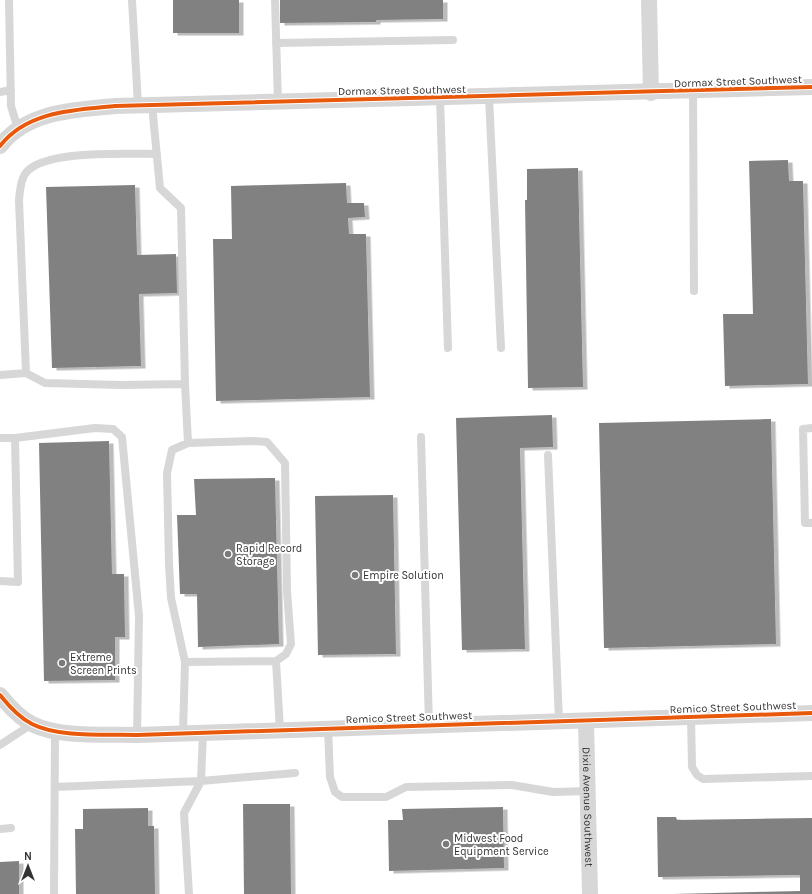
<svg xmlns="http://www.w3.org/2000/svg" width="812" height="894" font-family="Karla,sans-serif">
  <defs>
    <filter id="shadow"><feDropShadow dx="4.5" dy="2.5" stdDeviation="0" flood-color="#0004"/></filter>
  </defs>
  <rect width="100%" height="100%" fill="#fff"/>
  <!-- building -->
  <path fill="#818181" filter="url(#shadow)" d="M173,0H239V33H173Z
    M280,0H443V19L376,20V22L280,23Z
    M788,160L789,181H803L808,384L725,386L723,314H753L749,161Z
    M578,168L583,387L528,388L525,200H527V169Z
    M346,183L347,203H364L365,217L348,218L349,234H366L370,397L216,401L213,239H232L231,186Z
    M135,185L137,255L176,254L177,293L139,294L141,366L52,368L46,187Z
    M552,415L553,447L520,448L525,649L462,650L456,418Z
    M771,419L776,644L604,648L599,423Z
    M109,441L112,574H124L125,637H115V680L44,681L39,443Z
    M275,478L279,644L198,647L197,594H180L177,515H196L194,479Z
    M393,495L396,654L318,655L315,496Z
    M243,804H290L291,894H244Z
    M503,807L504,868L389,871L388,820H403L402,809Z
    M148,808V826H154L155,894H76L75,829H83V809Z
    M657,817H676L677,820L812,818V894H673L800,891V875L658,877Z
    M19,861V894H0V862Z"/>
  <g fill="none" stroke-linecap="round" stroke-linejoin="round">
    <!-- service -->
    <path stroke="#d7d7d7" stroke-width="8" d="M9,0L11,106L18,129
      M132,0L138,105
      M275,0L278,102
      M276,43L453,40
      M693,91L694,291
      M0,92L11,90
      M489,97L501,348
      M440,98L448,348
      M26,373L19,200C20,191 20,182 25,174C41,149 129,154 157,154
      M0,375L26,373L45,383L122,385L185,384L181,208L160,188L152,105
      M185,384L188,443
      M812,428L803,429L805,523H812
      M421,437L429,725
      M0,438H15L18,582L0,581
      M15,438L95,428L113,429L122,437L139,616L137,735
      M548,455L559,721
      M185,662L171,598L169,564L167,473L172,450L188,443L254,441L267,442L285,463L287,591L291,644L286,654L276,661
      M691,717L692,767L697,775L703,779L812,776
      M328,728L330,777L335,792L342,797H386L406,787L512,785L553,792L588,791
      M183,733L185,662L276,661L280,730
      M0,745L32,724
      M55,787L201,781L295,773
      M0,829L11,828
      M54,894L55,731
      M189,894L184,813L201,781L203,732"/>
    <!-- minor -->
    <g stroke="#d7d7d7" stroke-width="16">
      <path d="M649,0L651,93"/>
      <path d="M0,146C27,111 74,110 115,106L812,87"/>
      <path d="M0,695C8,705 20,718 32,724C59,738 107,734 137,735L812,713"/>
      <path id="s1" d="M586,721L590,894"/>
    </g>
    <defs>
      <path id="cycleway" d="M0,146C27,111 74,110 115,106L812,87
        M0,695C8,705 20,718 32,724C59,738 107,734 137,735L812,713"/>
    </defs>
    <!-- cycleway casing -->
    <use href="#cycleway" stroke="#fff" stroke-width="6"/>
    <!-- cycleway -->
    <use href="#cycleway" stroke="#e8590c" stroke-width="4"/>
  </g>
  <!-- markers -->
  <g fill="#7a7a7a" stroke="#fff" stroke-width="1.5">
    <circle cx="228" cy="554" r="4"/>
    <circle cx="355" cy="575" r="4"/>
    <circle cx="62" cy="663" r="4"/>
    <circle cx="446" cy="844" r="4"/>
  </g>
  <g text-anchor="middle" stroke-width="4" stroke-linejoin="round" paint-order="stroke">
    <!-- street labels -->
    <g font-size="11" fill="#333" stroke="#fff">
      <text transform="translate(738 81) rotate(-2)" y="4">Dormax Street Southwest</text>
      <text transform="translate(402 90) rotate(-1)" y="4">Dormax Street Southwest</text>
      <text transform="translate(733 707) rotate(-2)" y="4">Remico Street Southwest</text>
      <text transform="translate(409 717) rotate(-2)" y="4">Remico Street Southwest</text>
      <text dy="4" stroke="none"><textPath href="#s1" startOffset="86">Dixie Avenue Southwest</textPath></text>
    </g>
    <!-- poi labels -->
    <g font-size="11" fill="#333" stroke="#fff" text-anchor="start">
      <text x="236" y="552">Rapid Record<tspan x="236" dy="13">Storage</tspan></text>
      <text x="363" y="579">Empire Solution</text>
      <text x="70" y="661">Extreme<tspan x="70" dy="13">Screen Prints</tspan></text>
      <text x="454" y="842">Midwest Food<tspan x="454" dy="13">Equipment Service</tspan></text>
    </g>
  </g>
  <!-- north arrow -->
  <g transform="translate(28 866)" stroke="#ffffff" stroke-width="3" paint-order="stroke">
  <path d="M0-3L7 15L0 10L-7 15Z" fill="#333333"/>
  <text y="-6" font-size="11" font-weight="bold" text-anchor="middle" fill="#333333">N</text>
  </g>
</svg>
